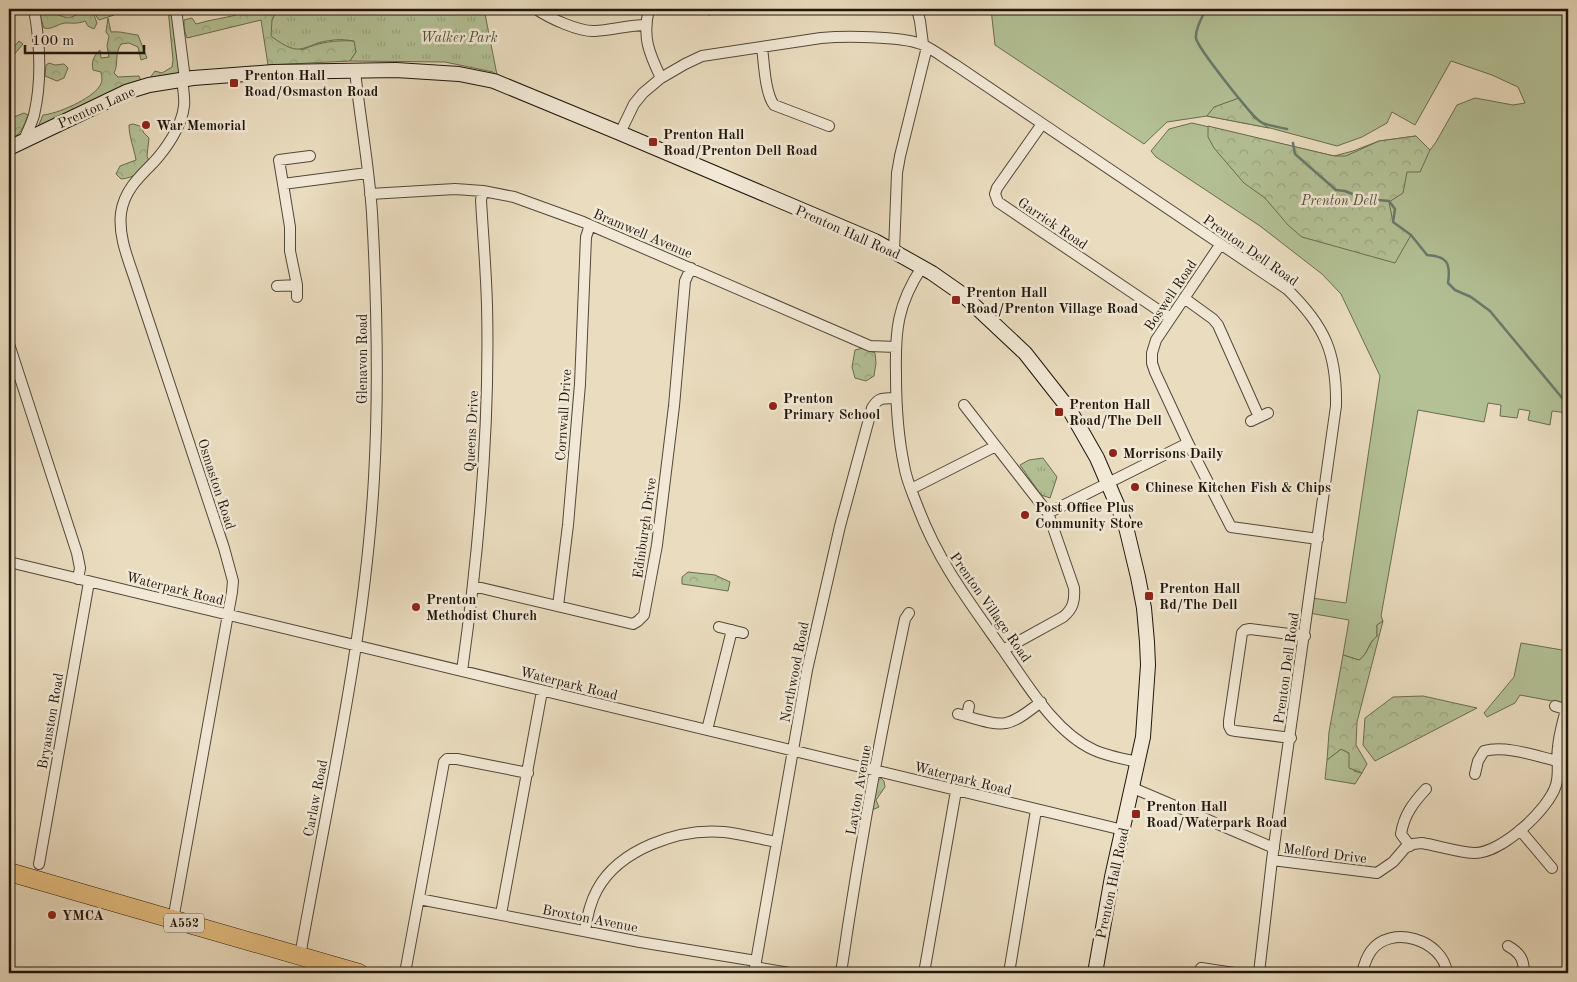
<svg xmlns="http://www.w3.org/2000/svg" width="1577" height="982" font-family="'Old Standard TT',serif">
  <defs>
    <pattern id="forest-crowns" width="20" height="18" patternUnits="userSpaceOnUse" patternTransform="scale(1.25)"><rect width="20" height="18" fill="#b3c195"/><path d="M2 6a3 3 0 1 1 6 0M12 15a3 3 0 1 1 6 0" fill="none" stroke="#9aa57f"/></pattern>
    <pattern id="park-tufts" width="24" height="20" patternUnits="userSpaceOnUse" patternTransform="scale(1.25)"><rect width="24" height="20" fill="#b3c195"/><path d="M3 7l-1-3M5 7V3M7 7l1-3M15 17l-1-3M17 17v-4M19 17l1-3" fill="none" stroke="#9aa57f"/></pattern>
  </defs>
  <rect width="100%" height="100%" fill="#eadcbf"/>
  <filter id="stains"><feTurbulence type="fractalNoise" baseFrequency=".004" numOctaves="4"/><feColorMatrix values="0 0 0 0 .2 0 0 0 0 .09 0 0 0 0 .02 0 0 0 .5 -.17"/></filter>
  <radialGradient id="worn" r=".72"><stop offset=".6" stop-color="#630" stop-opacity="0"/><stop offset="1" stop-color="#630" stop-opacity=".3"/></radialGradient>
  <!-- grass -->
  <path fill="#b3c195" stroke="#696c50" d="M708,9H758L708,15Z
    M991,9H1568V413L1552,411L1550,425L1528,420L1530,411L1519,409L1517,418L1500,416L1501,405L1488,403L1484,422L1418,410L1381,616L1383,621L1377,625V636C1367,644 1369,653 1359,660L1343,655L1349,620L1309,613L1312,598L1346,603L1380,376L1341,294L1322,274L1260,226L1156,157L1151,151L1169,129L1192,123L1334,156L1353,151L1379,141L1416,136L1430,150L1436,142L1457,105L1475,98L1513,105L1525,103L1518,87L1492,75L1451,61L1415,125L1392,112L1387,123L1362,137L1337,146L1270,128L1207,116L1167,122L1144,144L995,45Z
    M1521,643L1568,651V704L1520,695L1515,703L1487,717L1484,713L1514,677Z
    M1341,749L1349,753L1354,771L1362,773L1355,784L1325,779L1327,760Z"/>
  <!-- forest -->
  <path fill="url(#forest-crowns)" stroke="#696c50" d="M40,9H45L46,11C59,13 65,22 78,14H82L83,9H90V12L94,15L97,23L94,29L88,26L85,21C78,24 73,23 65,23C57,24 53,30 44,28L40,16Z
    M99,9H118L114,15L99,20L96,16V12Z
    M168,9H175L180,72L170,78L149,79L155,71L162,73L172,67L173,60Z
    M243,9H278L272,20L301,50C321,42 333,40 355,41L356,52L350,61L268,65L261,20L187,38L184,29V20L192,18L196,24C212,19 228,18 243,13Z
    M108,18L111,32C121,31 128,34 138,35L147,58L141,60L138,47L129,43L121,44C114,55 119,64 114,73L118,77L139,76L141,81L38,127L43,115C57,114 91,99 99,87C103,82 102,78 101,72L93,70C91,61 94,56 100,50L101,58L109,57L107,46L109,36L106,32Z
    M19,41L23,44L12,57H9V49L14,47Z
    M49,63L55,65L64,64L68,68L64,78L57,81L45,76L46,65Z
    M1239,98L1254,118L1269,128L1207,116L1214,107Z
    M24,113L28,115C23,127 22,135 9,139V119Z
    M133,124L143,127V132L149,138L147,156L150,164C141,171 134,178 121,179L116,174L120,166L136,160C134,148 129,137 129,125Z
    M1208,126L1334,156H1346L1379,141L1416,136L1430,150L1420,172H1407L1403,193L1389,202L1393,222L1411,235L1395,263L1302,237L1288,225L1265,198L1244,183L1214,148L1208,137Z
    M863,348L875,353L876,363L874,376L866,381L855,378L852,367L855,350Z
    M688,572L715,575L730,582L728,591L682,584V577Z
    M1383,621L1357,722L1356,745L1367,764L1362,773L1349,768V753L1341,749L1327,760L1329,732L1343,655L1359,660C1369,653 1367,645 1377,636V625Z
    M1423,696L1477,708L1375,761L1363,745L1365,718L1393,697Z
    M881,778L884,781L885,787L876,800L879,807L872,810L868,788Z"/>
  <!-- park -->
  <path fill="url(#park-tufts)" stroke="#696c50" d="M278,9H484L498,80L493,72L445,62L350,61L356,52L354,41C348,40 341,39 334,40C301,43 304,61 271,36L272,20Z
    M1043,458L1057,477L1050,498L1041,495L1020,465L1029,460Z"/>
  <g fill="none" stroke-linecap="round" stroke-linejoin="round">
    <!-- stream -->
    <path stroke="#687a6e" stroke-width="2.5" d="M1206,9C1202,17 1195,29 1196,38C1197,47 1252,117 1261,122C1268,126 1279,127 1287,129
      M1293,143L1295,154L1336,190L1345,191L1365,199L1389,201L1395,209L1393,222L1411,235L1427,255C1447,256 1451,263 1448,283L1455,290L1471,297L1490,311L1563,399L1568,402"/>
    <defs>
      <path id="street" d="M176,9L185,79
        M536,9C549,18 579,32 595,31C612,30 629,25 646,25
        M649,9C642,37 649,53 661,78
        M917,9L920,21L923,44
        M762,47C764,63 765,93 774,105L829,126
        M1042,124L997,188L995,194L998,202L1170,318
        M620,133L634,104L643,93L661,78L685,64L702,56L821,38C844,36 900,36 921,44C933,49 944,58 954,64L1287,289C1325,326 1337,353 1336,406L1272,860L1259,973
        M24,140C27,132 32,123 34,115C42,81 40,43 34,9
        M310,156L279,160L283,184L367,173
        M283,184L290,227V251L297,285V297
        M370,194L455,189L483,191L514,197L583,222L870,346L896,347
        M1220,245L1156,340L1152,353V363L1155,372L1188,443L1231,527L1318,539
        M894,251L897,173L900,156L927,47
        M922,267C897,305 895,331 896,375C896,405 898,436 904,465C906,479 912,492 917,505C938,561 967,599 1001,647C1026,682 1054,732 1094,750C1107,756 1124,759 1138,762
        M277,286L297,285
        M1184,298L1213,319L1218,325L1259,417
        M9,344L77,553L80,568L78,579
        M964,405L1048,513L1074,588C1075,601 1073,609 1063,617L1003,650
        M1251,421L1268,413
        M911,489L996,446
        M1048,513L1188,443
        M9,562L1123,830
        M473,586L633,624L638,621L644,615L657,545L674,406L685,281L691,268
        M558,606L568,525L580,384L586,237L590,225
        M719,627L743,633
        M462,671C479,550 490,427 487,305C486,270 483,235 481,200L483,191
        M1555,706L1568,710
        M958,714C971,717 994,726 1006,723C1018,721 1031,709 1041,702
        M967,716L969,706
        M707,730L732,630
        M1291,738L1236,731L1231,730L1229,726V721L1242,633L1245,630L1250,629L1305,636
        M1475,774L1478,761L1484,751C1505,745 1536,756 1557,761
        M1133,788L1274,848
        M1520,830L1552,868
        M1410,846L1401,834C1404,815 1413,803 1426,789
        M1272,860L1377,873L1393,862L1405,848L1413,844L1422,843C1439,846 1457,852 1474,853C1501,854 1549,809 1556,785C1560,772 1556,760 1558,747C1559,734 1563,722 1566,709
        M39,864L89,582
        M419,899L640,942L756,961
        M501,914L542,691
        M173,920L232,592L233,581L224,548L136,283C129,261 118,237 121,213C124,191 139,177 153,163C166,149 182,126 184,106C185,98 183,88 182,80
        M585,931C587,916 590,903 597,890C619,849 679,828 724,832C742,834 759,839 777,842
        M1508,946C1520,953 1524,959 1524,973
        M300,956C328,797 365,639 374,478C379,390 377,301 372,213C369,166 360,118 355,71
        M755,967L789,973
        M1201,968L1234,973
        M405,973L444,762L447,759H457L528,773
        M754,973L807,670L840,526L872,408C879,396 884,399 896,398
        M841,973C858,855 880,736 905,619L909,613
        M924,973L956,791
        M1009,973L1036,810
        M1362,973C1364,965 1366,958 1371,951C1390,924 1443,939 1447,973"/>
      <path id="secondary" d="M9,148L126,92L149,85L193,78L273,72L396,70L459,74L494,81L620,133L875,241L932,273L962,294L1025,353L1069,409L1097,458L1119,509L1126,527L1138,577L1144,608L1147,642L1148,665L1143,737L1112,877L1095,973"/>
      <path id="highway" d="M9,872L359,973"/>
    </defs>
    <!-- street casing -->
    <use href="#street" stroke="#524839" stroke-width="12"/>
    <!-- secondary casing -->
    <use href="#secondary" stroke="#1f160c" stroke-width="16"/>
    <!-- highway casing -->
    <use href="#highway" stroke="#1f160c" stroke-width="19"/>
    <!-- street -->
    <use href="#street" stroke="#f1e8d5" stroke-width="10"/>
    <!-- secondary -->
    <use href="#secondary" stroke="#f1e8d5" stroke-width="14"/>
    <!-- highway -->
    <use href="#highway" stroke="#e5be80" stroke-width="18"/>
  </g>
  <!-- markers -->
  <g fill="#8f2418" stroke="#f1e8d5" stroke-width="2">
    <rect x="229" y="78" width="10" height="10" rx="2.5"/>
    <circle cx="146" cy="125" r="5"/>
    <rect x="648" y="137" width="10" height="10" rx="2.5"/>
    <rect x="951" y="295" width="10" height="10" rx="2.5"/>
    <circle cx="773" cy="406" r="5"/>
    <rect x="1054" y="407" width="10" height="10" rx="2.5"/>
    <circle cx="1113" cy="453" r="5"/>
    <circle cx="1135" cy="487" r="5"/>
    <circle cx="1025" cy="515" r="5"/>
    <rect x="1144" y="591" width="10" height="10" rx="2.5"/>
    <circle cx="416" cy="607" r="5"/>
    <rect x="1131" y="809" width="10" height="10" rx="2.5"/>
    <circle cx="52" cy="915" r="5"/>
  </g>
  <g text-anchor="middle" stroke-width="5" stroke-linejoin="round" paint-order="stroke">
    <!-- shield labels -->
    <rect fill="#f1e8d5" stroke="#5e5548" stroke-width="1" x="164" y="913.5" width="40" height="19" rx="4"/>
    <g font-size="12" font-weight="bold" fill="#1f160c">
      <text x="184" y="927">A552</text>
    </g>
    <!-- park labels -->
    <g font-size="14" font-style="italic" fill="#53523c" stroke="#f1e8d5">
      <text x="459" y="42">Walker Park</text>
      <text x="1339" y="205">Prenton Dell</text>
    </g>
    <!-- poi labels -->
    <g font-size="14" font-weight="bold" fill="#1f160c" stroke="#f1e8d5" text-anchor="start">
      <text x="244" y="80">Prenton Hall<tspan x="244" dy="16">Road/Osmaston Road</tspan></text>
      <text x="156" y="130">War Memorial</text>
      <text x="663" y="139">Prenton Hall<tspan x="663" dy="16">Road/Prenton Dell Road</tspan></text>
      <text x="966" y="297">Prenton Hall<tspan x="966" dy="16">Road/Prenton Village Road</tspan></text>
      <text x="783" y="403">Prenton<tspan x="783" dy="16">Primary School</tspan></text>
      <text x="1069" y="409">Prenton Hall<tspan x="1069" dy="16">Road/The Dell</tspan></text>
      <text x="1123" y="458">Morrisons Daily</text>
      <text x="1145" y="492">Chinese Kitchen Fish &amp; Chips</text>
      <text x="1035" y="512">Post Office Plus<tspan x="1035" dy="16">Community Store</tspan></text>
      <text x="1159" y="593">Prenton Hall<tspan x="1159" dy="16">Rd/The Dell</tspan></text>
      <text x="426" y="604">Prenton<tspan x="426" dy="16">Methodist Church</tspan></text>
      <text x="1146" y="811">Prenton Hall<tspan x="1146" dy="16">Road/Waterpark Road</tspan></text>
      <text x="62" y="920">YMCA</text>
    </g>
    <!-- street labels -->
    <g font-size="14" fill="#1f160c" stroke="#f1e8d5">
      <text transform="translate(96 107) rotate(-24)" y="5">Prenton Lane</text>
      <text transform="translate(1053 223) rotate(34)" y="5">Garrick Road</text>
      <text transform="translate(848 232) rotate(24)" y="5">Prenton Hall Road</text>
      <text transform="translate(643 233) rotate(23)" y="5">Bramwell Avenue</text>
      <text transform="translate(1251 250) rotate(35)" y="5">Prenton Dell Road</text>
      <text transform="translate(1170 295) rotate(-56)" y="5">Boswell Road</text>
      <text transform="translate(362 359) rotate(-90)" y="5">Glenavon Road</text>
      <text transform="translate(563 415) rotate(-86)" y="5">Cornwall Drive</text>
      <text transform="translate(471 431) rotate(-87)" y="5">Queens Drive</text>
      <text transform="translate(217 484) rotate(72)" y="5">Osmaston Road</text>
      <text transform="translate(644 528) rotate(-82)" y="5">Edinburgh Drive</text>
      <text transform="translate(175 588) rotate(14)" y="5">Waterpark Road</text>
      <text transform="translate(991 607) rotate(55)" y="5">Prenton Village Road</text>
      <text transform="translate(1286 668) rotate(-82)" y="5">Prenton Dell Road</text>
      <text transform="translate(794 672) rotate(-79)" y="5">Northwood Road</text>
      <text transform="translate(569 683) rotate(14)" y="5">Waterpark Road</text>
      <text transform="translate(50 721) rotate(-80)" y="5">Bryanston Road</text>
      <text transform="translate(963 778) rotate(14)" y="5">Waterpark Road</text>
      <text transform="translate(858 790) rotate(-80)" y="5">Layton Avenue</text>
      <text transform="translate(315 798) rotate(-79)" y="5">Carlaw Road</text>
      <text transform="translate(1325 853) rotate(7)" y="5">Melford Drive</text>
      <text transform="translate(1112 883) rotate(-78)" y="5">Prenton Hall Road</text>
      <text transform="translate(590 918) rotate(11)" y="5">Broxton Avenue</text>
    </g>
  </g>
  <!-- margin -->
  <rect width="1577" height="982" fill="none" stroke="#eadcbf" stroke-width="30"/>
  <rect x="10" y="10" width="1557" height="962" fill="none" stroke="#1f160c" stroke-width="2.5"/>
  <rect x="15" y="15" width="1547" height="952" fill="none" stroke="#1f160c"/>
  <!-- scale -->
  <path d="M25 45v8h119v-8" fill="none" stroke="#1f160c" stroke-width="2.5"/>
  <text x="32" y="45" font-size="15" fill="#1f160c" stroke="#f1e8d5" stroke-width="4" paint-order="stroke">100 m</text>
  <rect width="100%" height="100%" filter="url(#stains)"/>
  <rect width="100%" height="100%" fill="url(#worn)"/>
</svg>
